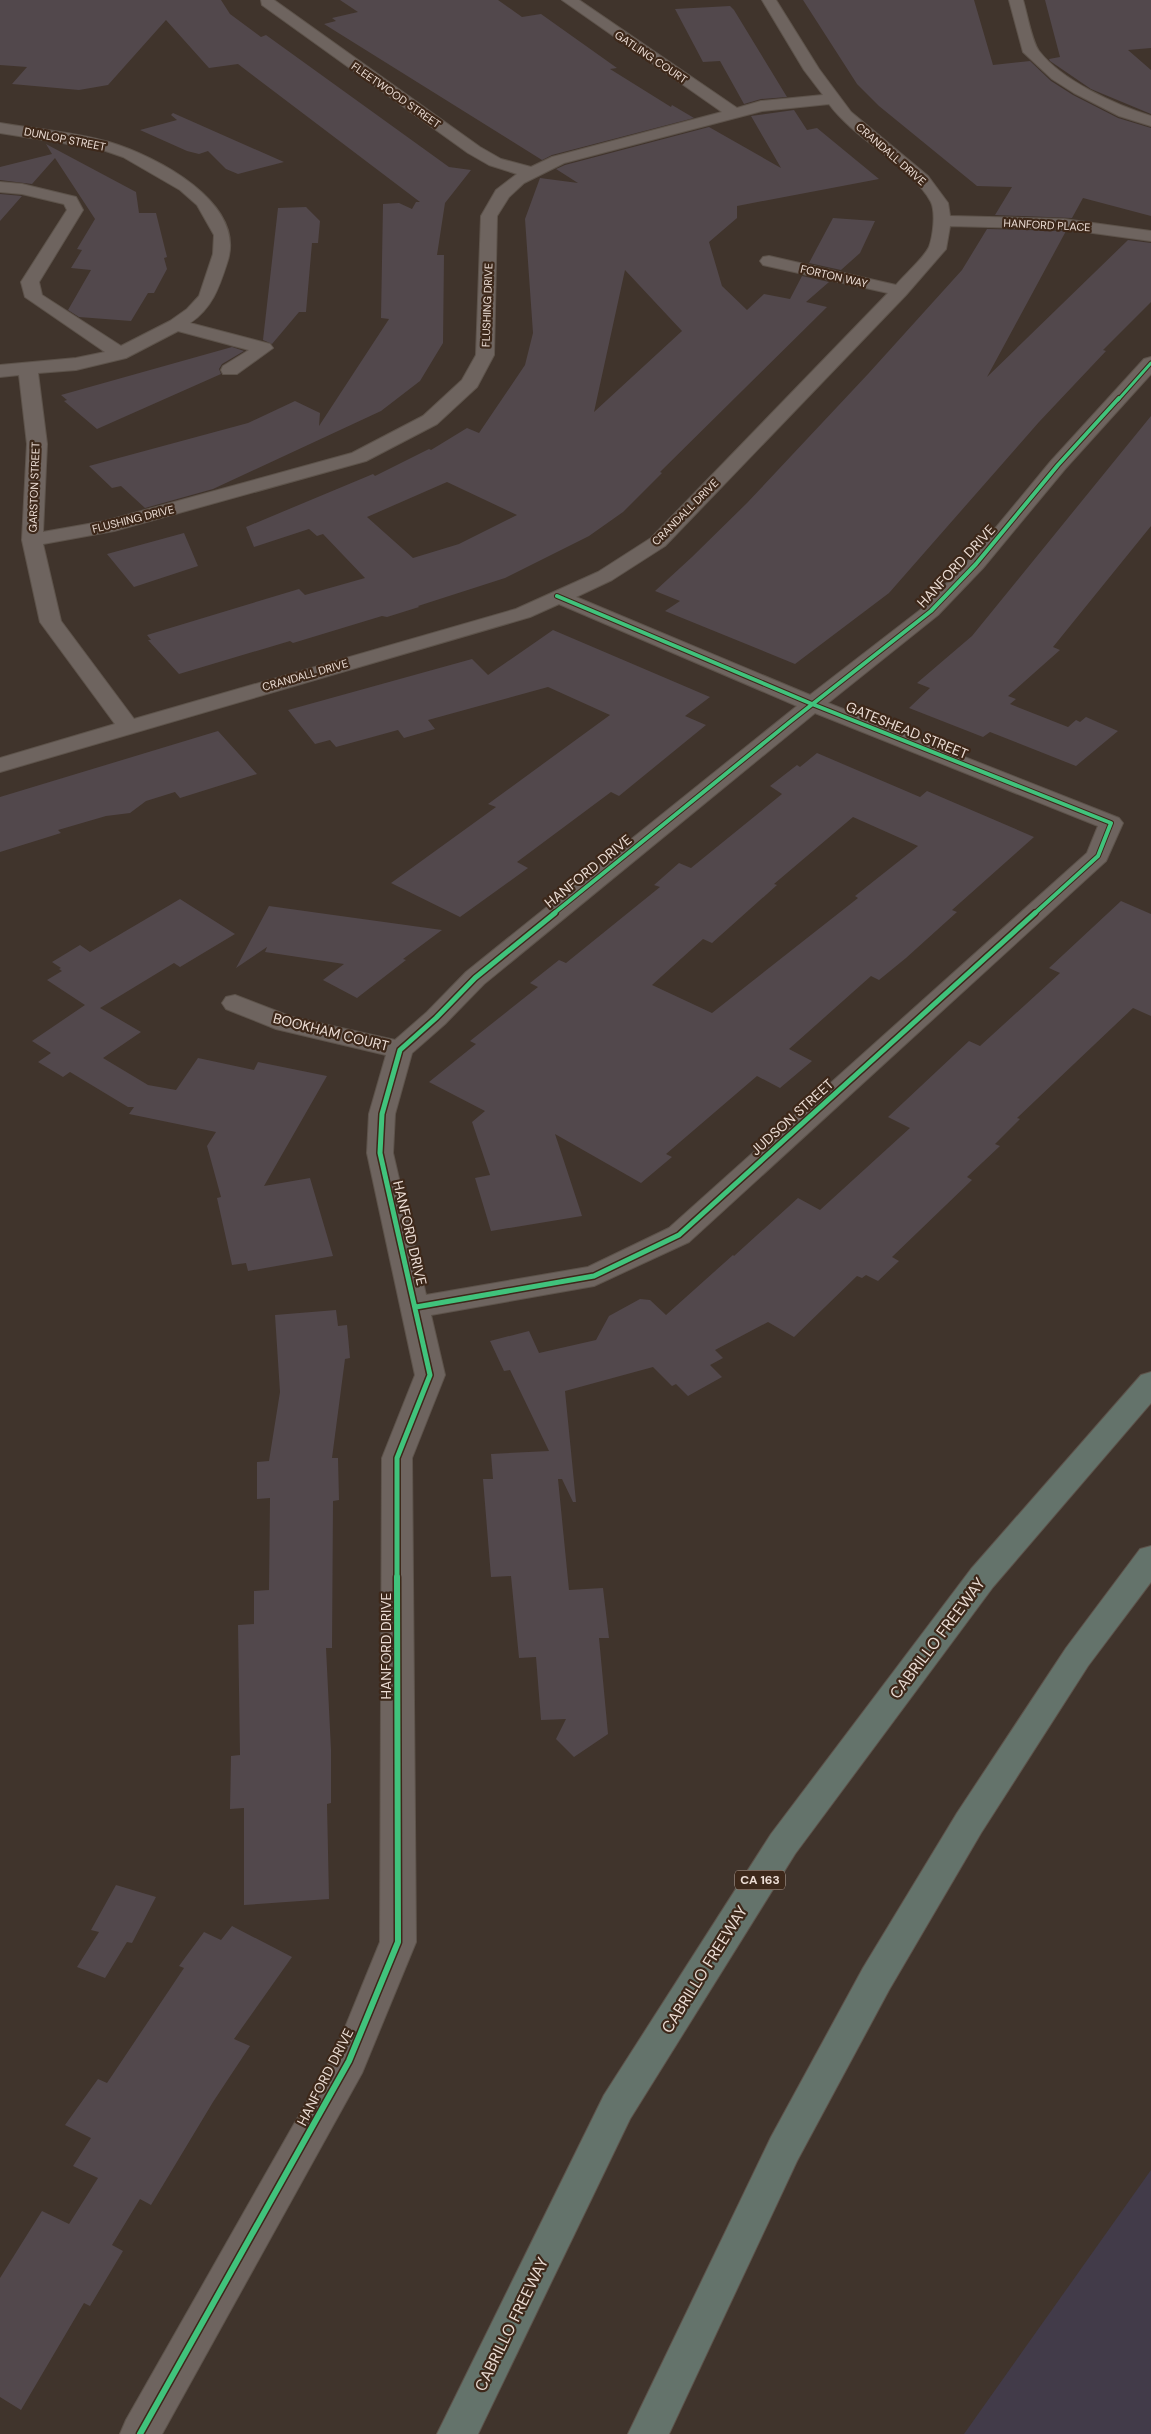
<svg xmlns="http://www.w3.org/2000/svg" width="1151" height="2434" font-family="'DM Sans',sans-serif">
  <rect width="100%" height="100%" fill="#40342c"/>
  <!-- commercial -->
  <path fill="#423b49" d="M1151,2170V2434H964Z"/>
  <!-- building -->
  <path fill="#52484c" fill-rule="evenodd" d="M0,0H221L230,14L261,37L266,35L449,167L471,170L445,203L437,255H444L443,343L420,381L381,411L213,489L145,508L121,486L112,488L89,466L248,423L295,401L320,413L319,426L389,319L381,318L383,204L399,203L412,209L416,202H420L238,64L209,68L166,20L108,85L79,90L12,84L27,67L0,65Z
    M340,0H498L522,17L541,14L617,68L610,69L671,107L672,105L694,118L552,155L542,160L324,24L336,21L332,18L358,12Z
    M803,0H974L993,65L1030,61L1051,81L1073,95L1118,118L1151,128V216L1083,198L1072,218L995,215L1012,187L977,186L879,106L857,84Z
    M1045,0H1151V48L1128,50L1151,70V114L1091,89L1050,61L1049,59L1060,57Z
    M730,6L734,10L787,97L761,99L744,104L720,61L703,62L675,9Z
    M794,110L807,130L817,128L879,179L737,206V218L709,242L722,286L747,310L764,294L790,299L802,276L829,282L806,302L827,307L660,472L662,473L623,512L589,536L505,578L418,606L419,607L387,617L382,616L293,643L290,641L179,674L148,640H151L147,635L299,589L305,595L365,578L323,534L317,536L309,529L254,547L246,527L373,474L375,476L429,449L431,450L467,428L479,433L525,365L533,333L525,219L540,178L578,183L556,169L565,165L709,127L781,168L751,116ZM625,270L682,331L594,412ZM447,482L517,515L459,544L413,558L367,517Z
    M173,113L284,162L238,174L226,169L208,151L199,154L187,151L140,130L177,120L171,115Z
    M46,144L136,192L139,213H156L167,257L164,258L167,269L154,293H148L131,321L79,317L68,310L91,270L71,268L82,250L77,249L95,219L55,158L32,184L0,180V167L52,154Z
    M0,194L22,196L0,221Z
    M306,207L320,221L318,243H312L306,312H299L272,344L263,340L278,208Z
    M833,218L875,221L860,253L841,270L809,263Z
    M987,229L1066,231L987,377L1128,240L1151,243V302L1103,350L1106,351L1039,422L889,593L795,664L665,611L680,601L655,591L692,557L747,503L868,374L962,270Z
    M232,347L244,351L222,364L219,369L221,374L97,429L64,401L67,400L61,395Z
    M1151,416V526L1053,647L1060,650L1008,696L1016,699L1010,704L1068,727L1076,720L1080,722L1086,717L1118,731L1076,766L990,732L983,737L909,708L930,688L917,683L972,636Z
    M184,533L198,566L134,587L107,554Z
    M553,630L710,697L685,716L706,725L619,796L611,792L517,862L528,868L460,917L391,883L496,807L488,804L610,715L548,687L428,720L435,729L404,738L398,730L336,747L330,740L315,744L288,710L472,659L488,675Z
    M218,731L257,774L180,798L175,792L146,801L130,813L106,816L58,830L61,833L0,852V797Z
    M817,753L920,797L927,791L1034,837L952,910L957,912L906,958L879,980L871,976L789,1049L812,1061L780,1088L757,1076L666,1154L672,1157L641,1183L555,1134L582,1216L491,1231L475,1178L490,1175L472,1122L485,1111L429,1082L476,1044L470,1041L538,987L530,983L559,960L566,963L660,887L654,885L679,863L691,868L782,794L770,786L797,765L800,767ZM853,817L918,846L855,896L858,898L712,1013L652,985L703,939L712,943L777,885L774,884Z
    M180,899L235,934L180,967L174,963L100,1008L141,1032L103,1058L148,1085L176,1090L198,1058L254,1070L258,1062L327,1076L264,1186L310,1178L333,1256L248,1271L246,1263L232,1265L217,1198L221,1197L207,1146L216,1132L129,1114L134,1107H128L70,1072L63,1077L38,1062L51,1053L32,1041L85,1005L47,980L62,971L59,969L61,968L52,962L80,945L90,952Z
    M1121,901L1151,914V1016L1133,1008L1017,1118L1020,1119L995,1144L1000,1146L967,1177L972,1180L892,1257L899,1261L878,1281L866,1275L862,1278L857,1276L794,1337L768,1322L715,1350L723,1358L710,1365L722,1377L688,1396L676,1384L672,1386L653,1367L565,1391L576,1502H573L562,1479H558L569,1590L603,1588L609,1638H599L608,1734L574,1757L556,1739L566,1719L541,1720L536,1657L519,1658L511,1576L491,1577L483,1479H493L491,1454L549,1451L510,1370L504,1371L490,1341L529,1331L539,1353L596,1340L609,1316L640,1299L650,1300L666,1315L733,1255L734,1256L798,1198L820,1210L910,1128L888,1117L969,1041L980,1046L1060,973L1049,968Z
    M269,906L319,913L442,930L403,959L406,960L357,998L323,980L344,964L265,952L267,947L236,968Z
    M336,1310L338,1326L347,1325L350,1358L345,1359L332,1458H338L339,1500L333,1501L332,1648H326L331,1750V1803L327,1804L329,1899L244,1905V1808L230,1809L231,1756L240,1755L238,1625L254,1624V1591L269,1590L270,1498L257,1499V1462L269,1461L280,1392L275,1315Z
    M116,1885L156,1897L132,1943L127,1942L105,1978L77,1967L99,1932L91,1930Z
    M232,1926L292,1957L234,2039L250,2046L213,2102L151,2205L140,2199L112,2245L123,2251L90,2306L84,2303L21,2410L0,2397V2278L42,2211L69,2224L98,2178L73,2166L91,2138L65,2125L98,2079L107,2083L184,1968L179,1966L204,1932L221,1940Z"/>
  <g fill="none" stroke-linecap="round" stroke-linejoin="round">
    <defs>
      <path id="minor" d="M261,0H274L480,147L501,159L531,167L552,157L722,112L562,0H579L737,108L761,101L823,95L804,70L762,0H776L819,69L851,112L928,176L948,203L950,216L1064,219L1151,231V241L1064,229L950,226L946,249L906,295L665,546L612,580L576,597L810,695L924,607L969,560L1051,461L1144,359L1151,357V374L1065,469L983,568L938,615L828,703L1119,818L1123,823L1106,861L689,1242L594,1286L431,1315L445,1375L412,1458L416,1942L362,2073L162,2434H120L126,2420L335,2052L380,1942L382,1458L415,1375L367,1153L369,1114L386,1055L276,1029L226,1009L222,1003L226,997L235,995L292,1017L395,1040L427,1012L466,972L797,706L559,604L530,617L0,772V758L115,724L40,622L22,540L27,444L19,375L0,377V365L76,358L105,352L25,297L21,282L67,210L64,204L22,194L0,192V182L22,184L76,197L83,210L39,282L42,295L121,346L170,321L187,309L199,296L213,254L214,235L197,205L180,190L123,157L100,149L0,133V123C35,129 76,132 109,142C156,156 248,203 227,263C219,288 212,308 190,323L270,344L273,348L237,374H223L221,370L223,366L249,350L178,331L126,358L76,370L38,373L47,444L43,532L105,521L352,453L423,416L462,380L476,355L481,216L496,190L517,174L489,165L468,153L262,5ZM829,104C855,140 912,166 931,202C936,213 933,236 929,247C924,258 904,275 896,285L769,256L763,257L760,261L763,265L888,293L651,538L598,572L516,609L134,719L61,621L43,544L114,531L366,461L437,424L477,387L494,355L497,216L509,197L524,183L564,163L762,111ZM815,713L1098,826L1087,853L669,1228L588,1267L426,1295L393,1153L395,1114L412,1053L445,1024L484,984Z
        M1009,0H1023C1027,13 1032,42 1039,51C1062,81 1116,105 1151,116V126L1119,116L1074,93L1052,79L1023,52Z"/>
      <path id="highway" d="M1151,1372V1403L993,1587L795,1854L630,2119L478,2434H437L604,2095L771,1834L971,1569L1141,1375Z
        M1151,1546V1582L1088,1666L981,1833L889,1990L797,2161L669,2434H628L771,2137L863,1968L957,1813L1066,1648L1140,1549Z"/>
    </defs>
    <!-- minor casing -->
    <use href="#minor" stroke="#5d534b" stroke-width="2"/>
    <!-- highway casing -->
    <use href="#highway" stroke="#5d534b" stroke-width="2"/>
    <!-- minor -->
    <use href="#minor" fill="#6e645f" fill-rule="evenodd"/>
    <!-- highway -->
    <use href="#highway" fill="#64736b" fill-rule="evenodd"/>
    <defs>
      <path id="cycleway-far3" d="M1118,400L1151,363"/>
      <path id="cycleway-far2" d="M557,596L812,704L1111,823L1098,856L1034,914
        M553,914L791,721L931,611L976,564L1058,465L1119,398"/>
      <path id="cycleway-far1" d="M416,1307L594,1276L679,1235L1035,913
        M397,1578V1458L430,1375L380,1153L382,1114L400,1050L436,1018L475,978L555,913"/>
      <path id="cycleway" d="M140,2434L349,2061L398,1942L397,1577"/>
    </defs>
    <!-- cycleway-far3 casing -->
    <use href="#cycleway-far3" stroke="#3d281a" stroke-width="5"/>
    <!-- cycleway-far2 casing -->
    <use href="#cycleway-far2" stroke="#3d281a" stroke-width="6"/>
    <!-- cycleway-far1 casing -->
    <use href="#cycleway-far1" stroke="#3d281a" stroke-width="8"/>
    <!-- cycleway casing -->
    <use href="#cycleway" stroke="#3d281a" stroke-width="9"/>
    <!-- cycleway-far3 -->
    <use href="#cycleway-far3" stroke="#40c37c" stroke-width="3"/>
    <!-- cycleway-far2 -->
    <use href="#cycleway-far2" stroke="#40c37c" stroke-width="4"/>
    <!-- cycleway-far1 -->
    <use href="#cycleway-far1" stroke="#40c37c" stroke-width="5"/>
    <!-- cycleway -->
    <use href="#cycleway" stroke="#40c37c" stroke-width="6"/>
  </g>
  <g text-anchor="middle" stroke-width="4.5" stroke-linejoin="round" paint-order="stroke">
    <!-- far-street labels -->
    <g font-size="11" fill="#ecddd5" stroke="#3d281a">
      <text transform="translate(651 57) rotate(34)" y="4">GATLING COURT</text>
      <text transform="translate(396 95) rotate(35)" y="4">FLEETWOOD STREET</text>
      <text transform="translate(65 139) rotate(11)" y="4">DUNLOP STREET</text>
      <text transform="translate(891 154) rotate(41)" y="4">CRANDALL DRIVE</text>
      <text transform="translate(1047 225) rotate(3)" y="4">HANFORD PLACE</text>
      <text transform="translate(834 276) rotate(13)" y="4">FORTON WAY</text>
      <text transform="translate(487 305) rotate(-88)" y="4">FLUSHING DRIVE</text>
      <text transform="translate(34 487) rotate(-88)" y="4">GARSTON STREET</text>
      <text transform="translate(685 512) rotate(-45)" y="4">CRANDALL DRIVE</text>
      <text transform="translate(133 519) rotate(-14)" y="4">FLUSHING DRIVE</text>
      <text transform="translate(305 675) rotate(-16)" y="4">CRANDALL DRIVE</text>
    </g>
    <!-- shield labels -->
    <rect fill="#3d281a" stroke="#b8a79d" stroke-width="1" x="735" y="1870.5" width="50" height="19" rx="4"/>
    <g font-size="12" font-weight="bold" fill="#ecddd5">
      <text x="760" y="1884">CA 163</text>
    </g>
    <!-- street labels -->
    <g font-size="14" fill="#ecddd5" stroke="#3d281a">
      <text transform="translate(956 566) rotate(-47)" y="5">HANFORD DRIVE</text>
      <text transform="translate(907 730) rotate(22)" y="5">GATESHEAD STREET</text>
      <text transform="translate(588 871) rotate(-39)" y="5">HANFORD DRIVE</text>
      <text transform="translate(331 1032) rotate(14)" y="5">BOOKHAM COURT</text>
      <text transform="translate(792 1117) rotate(-42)" y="5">JUDSON STREET</text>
      <text transform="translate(410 1233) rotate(77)" y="5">HANFORD DRIVE</text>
      <text transform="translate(386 1646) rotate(-90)" y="5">HANFORD DRIVE</text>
      <text transform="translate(325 2077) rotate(-63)" y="5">HANFORD DRIVE</text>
    </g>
    <!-- near-street labels -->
    <g font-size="16" fill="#ecddd5" stroke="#3d281a">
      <text transform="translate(937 1638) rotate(-53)" y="6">CABRILLO FREEWAY</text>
      <text transform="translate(704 1969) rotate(-58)" y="6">CABRILLO FREEWAY</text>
      <text transform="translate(511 2324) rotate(-64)" y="6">CABRILLO FREEWAY</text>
    </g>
  </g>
</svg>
